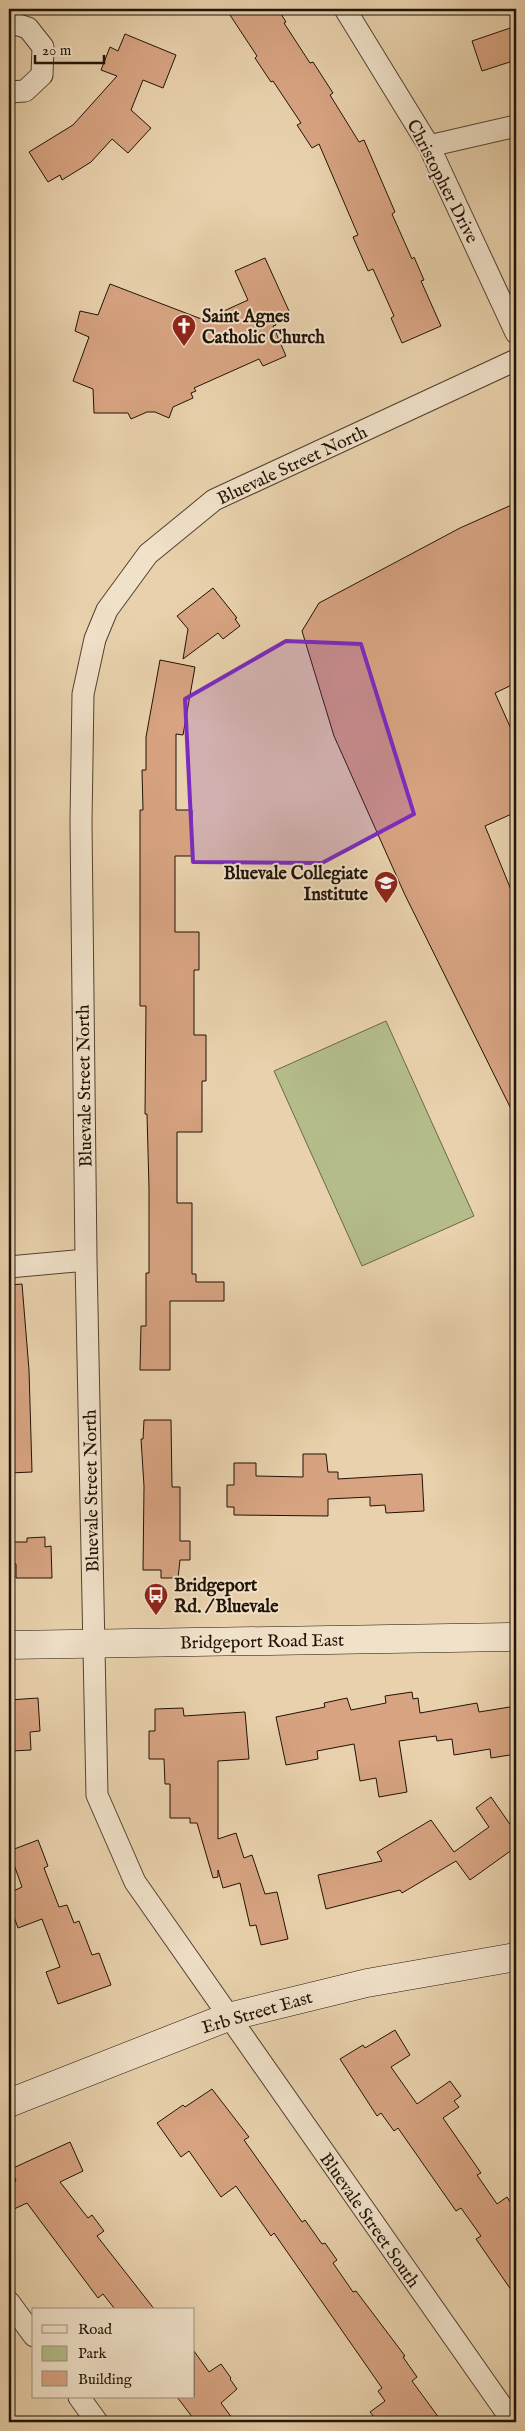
<svg xmlns="http://www.w3.org/2000/svg" width="525" height="2431" font-family="'IM FELL English',serif">
  <rect width="100%" height="100%" fill="#e8d1ac"/>
  <filter id="stains"><feTurbulence type="fractalNoise" baseFrequency=".004" numOctaves="4"/><feColorMatrix values="0 0 0 0 .2 0 0 0 0 .09 0 0 0 0 .02 0 0 0 .5 -.17"/></filter>
  <radialGradient id="worn" r=".72"><stop offset=".6" stop-color="#630" stop-opacity="0"/><stop offset="1" stop-color="#630" stop-opacity=".3"/></radialGradient>
  <!-- green -->
  <path fill="#b4bc8a" stroke="#6a6848" d="M386,1021L474,1216L362,1266L274,1071Z"/>
  <!-- building -->
  <path fill="#d7a381" stroke="#211307" d="M226,9H278L286,22L284,23L310,63L313,62L333,93L330,95L359,142L364,140L395,212L392,214L412,259L414,257L424,280L421,281L441,326L402,343L391,318L394,316L373,269L368,271L353,237L358,235L319,144L312,148L297,125L301,123L273,81L271,82L255,58L257,56Z
    M516,26V60L482,71L472,41Z
    M125,34L176,55L163,88L143,80L131,110L151,128L128,153L112,139L91,162L62,180L60,175L48,182L29,152L73,125L117,76L101,70L110,47L118,51Z
    M265,258L289,311L273,318L276,325L273,326L286,356L263,366L259,359L194,388L196,391L191,393L193,398L173,407L169,418L155,412H147L131,419L128,413H94L93,389L73,381L89,337L75,331L80,311L98,315L110,284L204,320L248,300L235,271Z
    M516,503V683L495,693L516,740V812L485,826L516,902V1119L405,895L334,736L302,631L319,603L460,528Z
    M213,588L237,618L235,619L240,626L223,639L218,633L183,659L188,629L177,616Z
    M160,660L195,667L183,735L176,734V810H192V856H175V932H199V970H194V1035H206V1081H202V1132H177V1203H192V1274H196V1282H224V1301H170V1370H140L141,1326H146V1273H149V1188L147,1114H145L146,1006H140V810H143L142,770H146V737Z
    M22,1284L29,1370L32,1472L9,1473V1285Z
    M144,1420H171L172,1487H180V1541H190V1560H180L178,1578H161V1570H143L144,1486L141,1439H143Z
    M303,1454H326L328,1472H338V1479L422,1474L424,1511L386,1513L385,1505L370,1506V1497L328,1499V1516L234,1515V1507H227V1485H234V1463H256V1476L303,1477Z
    M45,1537V1547L51,1546L52,1578H16V1564H9V1542H27V1538Z
    M412,1692L413,1699L418,1698L420,1713L477,1703L479,1712L516,1706V1754L491,1758L490,1749L454,1755L452,1739L437,1741L436,1736L399,1741L407,1792L379,1797L376,1778L360,1781L354,1744L317,1751L318,1759L286,1765L276,1717L325,1707L324,1703L347,1698L351,1710L386,1703L385,1696Z
    M38,1698L40,1731L30,1732L31,1750L11,1751L9,1733V1700Z
    M183,1708L184,1716L245,1712L249,1759L218,1761V1839L236,1833L244,1858L252,1855L265,1894L277,1892L288,1939L261,1945L256,1925L250,1926L240,1883L223,1888L218,1870V1877L213,1878L197,1823H190V1818H170V1784H165L164,1759H149V1731H155V1709Z
    M491,1797L516,1833V1847L470,1880L456,1861L402,1893L400,1890L326,1909L318,1875L382,1861L377,1852L431,1820L454,1852L489,1827L476,1808Z
    M38,1840L48,1866L44,1868L59,1907L67,1905L74,1923L79,1921L92,1955L99,1953L111,1985L58,2004L46,1972L60,1967L42,1919L18,1928L9,1903V1893L22,1887L9,1851Z
    M395,2030L410,2055L391,2067L417,2104L450,2081L461,2096L454,2101L459,2107L443,2118L481,2173L477,2175L497,2204L507,2197L516,2211V2297L476,2239L481,2236L461,2208L456,2211L398,2128L394,2131L381,2113L377,2116L340,2059L363,2045L365,2048Z
    M212,2089L249,2137L244,2140L302,2222L305,2220L322,2244L325,2243L337,2260L333,2263L353,2292L356,2291L405,2356L403,2357L417,2377L412,2381L442,2422H378L370,2412L385,2401L378,2391L382,2388L274,2233L271,2236L236,2186L221,2197L189,2151L181,2157L157,2123L183,2105L185,2107Z
    M70,2142L83,2171L60,2182L88,2218L92,2215L104,2231L97,2236L155,2310H112L114,2308L103,2294L98,2298L27,2203L14,2209L9,2197V2185L16,2181L11,2169Z
    M194,2351L209,2372L221,2364L231,2378L230,2379L237,2389L221,2403L235,2422H196L177,2397H194Z"/>
  <g fill="none" stroke-linecap="round" stroke-linejoin="round">
    <defs>
      <path id="minor" d="M345,9L429,146L516,333
        M9,22L28,28L43,47L42,75L25,91L9,92
        M429,146L516,126
        M9,1267L86,1260
        M9,2302L34,2336
        M79,2397L97,2422
        M513,2422L135,1882L97,1795L86,1260L81,822L83,694L95,639L107,610L148,554L214,500L516,360"/>
      <path id="secondary" d="M9,1645L516,1637
        M9,2103L228,2017L367,1983L516,1957"/>
    </defs>
    <!-- minor casing -->
    <use href="#minor" stroke="#534230" stroke-width="23"/>
    <!-- secondary casing -->
    <use href="#secondary" stroke="#211307" stroke-width="29"/>
    <!-- minor -->
    <use href="#minor" stroke="#f0e1c9" stroke-width="21"/>
    <!-- secondary -->
    <use href="#secondary" stroke="#f0e1c9" stroke-width="28"/>
  </g>
  <!-- marked area -->
  <path fill="#7b2cbf" fill-opacity="0.2" stroke="#7b2cbf" stroke-width="4" stroke-linejoin="round" d="M286,641L361,644L414,814L322,863L193,862L185,699Z"/>
  <!-- icons -->
  <defs>
    <symbol id="church-pin" viewBox="-11 -11 22 30"><path d="M0 17L-7.5 6A9.5 9.5 0 1 1 7.5 6Z" fill="#8f2418" stroke="#f0e1c9"/><path d="M-1.2-6h2.4v3.5h3.3v2.4h-3.3V6h-2.4V-.1h-3.3v-2.4h3.3Z" fill="#fff"/></symbol>
    <symbol id="school-pin" viewBox="-11 -11 22 30"><path d="M0 17L-7.5 6A9.5 9.5 0 1 1 7.5 6Z" fill="#8f2418" stroke="#f0e1c9"/><path d="M0-5L7-2L0 1L-7-2ZM-4 1L0 2.5L4 1V4Q0 6-4 4Z" fill="#fff"/></symbol>
    <symbol id="bus-pin" viewBox="-11 -11 22 30"><path d="M0 17L-7.5 6A9.5 9.5 0 1 1 7.5 6Z" fill="#8f2418" stroke="#f0e1c9"/><path d="M-5-6H5V4H4V6H2V4H-2V6H-4V4H-5ZM-3.5-4V0h7V-4ZM-3.5 1.2v1.5H-2V1.2ZM2 1.2v1.5H3.5V1.2Z" fill="#fff"/></symbol>
  </defs>
  <g fill-rule="evenodd">
    <use href="#church-pin" x="170" y="312" width="28" height="38"/>
    <use href="#school-pin" x="372" y="869" width="28" height="38"/>
    <use href="#bus-pin" x="142" y="1581" width="28" height="38"/>
  </g>
  <g text-anchor="middle" stroke-width="4" stroke-linejoin="round" paint-order="stroke">
    <!-- street labels -->
    <g font-size="18" fill="#211307" stroke="#f0e1c9">
      <text transform="translate(443 181) rotate(63)" y="6">Christopher Drive</text>
      <text transform="translate(292 465) rotate(-25)" y="6">Bluevale Street North</text>
      <text transform="translate(84 1086) rotate(-91)" y="6">Bluevale Street North</text>
      <text transform="translate(91 1491) rotate(-91)" y="6">Bluevale Street North</text>
      <text transform="translate(262 1641) rotate(-1)" y="6">Bridgeport Road East</text>
      <text transform="translate(257 2012) rotate(-16)" y="6">Erb Street East</text>
      <text transform="translate(370 2220) rotate(55)" y="6">Bluevale Street South</text>
    </g>
    <!-- poi labels -->
    <g font-size="18" font-weight="bold" fill="#211307" stroke="#f0e1c9" text-anchor="start">
      <text x="202" y="322">Saint Agnes<tspan x="202" dy="21">Catholic Church</tspan></text>
      <text x="368" y="879" text-anchor="end">Bluevale Collegiate<tspan x="368" dy="21">Institute</tspan></text>
      <text x="174" y="1591">Bridgeport<tspan x="174" dy="21">Rd. / Bluevale</tspan></text>
    </g>
  </g>
  <!-- margin -->
  <rect width="525" height="2431" fill="none" stroke="#e8d1ac" stroke-width="30"/>
  <rect x="10" y="10" width="505" height="2411" fill="none" stroke="#211307" stroke-width="2.5"/>
  <rect x="15" y="15" width="495" height="2401" fill="none" stroke="#211307"/>
  <!-- legend -->
  <rect x="32" y="2308" width="162" height="90" fill="#f0e1c9" stroke="#9d8f7b"/>
  <rect x="42" y="2325" width="25" height="8" fill="#f0e1c9" stroke="#9d8f7b"/>
  <text x="78" y="2334" font-size="15" fill="#211307">Road</text>
  <rect x="42" y="2346" width="25" height="15" fill="#b4bc8a" stroke="#9d8f7b"/>
  <text x="78" y="2358" font-size="15" fill="#211307">Park</text>
  <rect x="42" y="2371" width="25" height="15" fill="#d7a381" stroke="#9d8f7b"/>
  <text x="78" y="2384" font-size="15" fill="#211307">Building</text>
  <!-- scale -->
  <path d="M35 55v8h69v-8" fill="none" stroke="#211307" stroke-width="2.5"/>
  <text x="42" y="55" font-size="15" fill="#211307" stroke="#f0e1c9" stroke-width="4" paint-order="stroke">20 m</text>
  <rect width="100%" height="100%" filter="url(#stains)"/>
  <rect width="100%" height="100%" fill="url(#worn)"/>
</svg>
